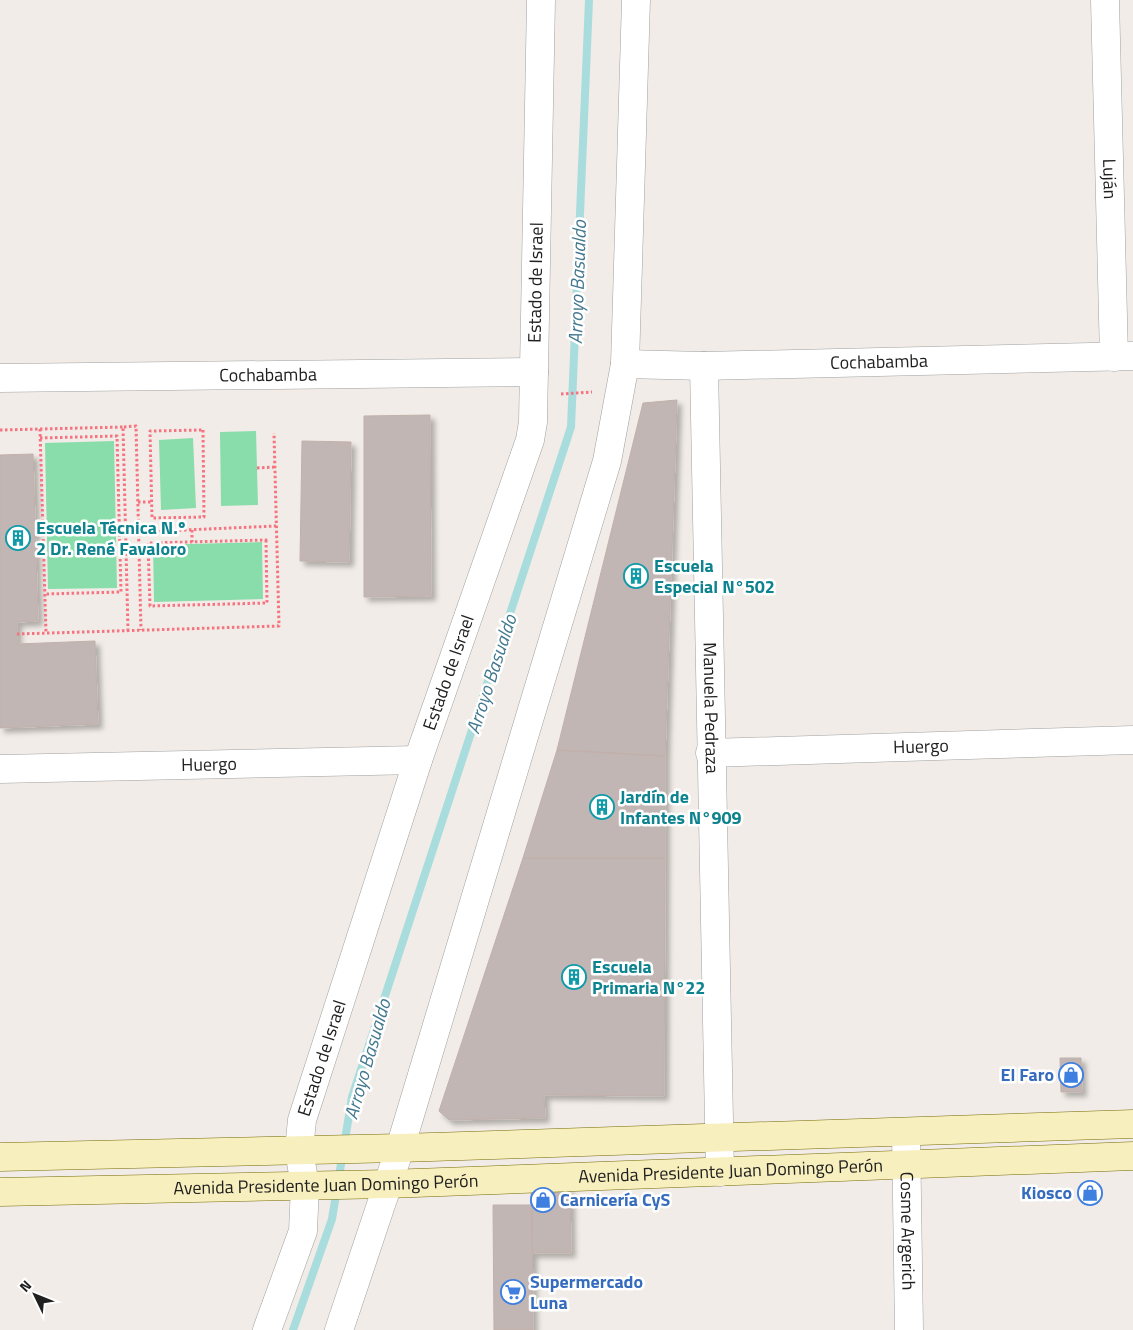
<svg xmlns="http://www.w3.org/2000/svg" width="1133" height="1330" font-family="'Titillium Web',sans-serif">
  <defs>
    <filter id="shadow"><feDropShadow dx="4.5" dy="4.5" stdDeviation="2.5" flood-color="#0004"/></filter>
  </defs>
  <rect width="100%" height="100%" fill="#f1ece7"/>
  <!-- pitch -->
  <path fill="#88ddab" d="M256,431L258,505L221,506L220,432Z
    M193,438L196,508L161,510L159,440Z
    M114,441L117,588L48,589L45,443Z
    M262,542L263,599L154,602L153,545Z"/>
  <g fill="none" stroke-linecap="round" stroke-linejoin="round">
    <!-- stream -->
    <path stroke="#a9dcdd" stroke-width="8" d="M293,1330L332,1219L352,1097L571,427L589,0"/>
  </g>
  <!-- building -->
  <path fill="#c1b6b4" stroke="#c2b0aa" filter="url(#shadow)" d="M677,400L665,756L557,750L643,403Z
    M430,415L431,596L364,597V416Z
    M302,441L351,442L349,562L300,561Z
    M33,454L38,621L17,622V644L95,641L98,724L0,728V455Z
    M557,750L665,756V858H523Z
    M523,858H665L664,1096L544,1095L545,1118L449,1120L439,1111Z
    M1060,1058H1081L1082,1092H1061Z
    M531,1189H570L571,1253H532Z
    M493,1205H532L533,1330H494Z"/>
  <g fill="none" stroke-linecap="round" stroke-linejoin="round">
    <defs>
      <g id="minor">
        <path id="s1" d="M1105,0L1114,357"/>
        <path id="s2" d="M625,364L704,366L1133,356"/>
        <path id="s3" d="M704,366L720,1172"/>
        <path id="s4" d="M0,378L534,372"/>
        <path id="s5" d="M710,753L1133,740"/>
        <path id="s6" d="M0,769L418,760"/>
        <path id="s7" d="M906,1132L909,1330"/>
        <path id="s8" d="M267,1330L303,1231L305,1186L299,1150L302,1120L418,760L530,440L533,422L541,0"/>
        <path d="M339,1330L400,1148L607,461L625,364L636,0"/>
      </g>
      <g id="secondary">
        <path d="M0,1157L400,1148L1133,1124"/>
        <path id="s9" d="M0,1192L388,1184L1133,1156"/>
      </g>
    </defs>
    <!-- minor casing -->
    <use href="#minor" stroke="#a1a1a1" stroke-width="29"/>
    <!-- secondary casing -->
    <use href="#secondary" stroke="#776c08" stroke-width="29"/>
    <!-- path -->
    <path stroke="#f67380" stroke-width="3" stroke-dasharray="2.5 2.5" stroke-linecap="butt" d="M561,394L592,392
      M40,429L46,634
      M0,430L123,427
      M203,430L204,517L152,518L150,431Z
      M40,438L117,436L121,592L45,594
      M257,468L275,467
      M138,502H151
      M192,530V542
      M139,532L276,526
      M266,540L267,603L150,606L148,543Z
      M128,631L123,427L136,426L141,630
      M17,634L279,626L274,433"/>
    <!-- minor -->
    <use href="#minor" stroke="#fff" stroke-width="28"/>
    <!-- secondary -->
    <use href="#secondary" stroke="#f8efbe" stroke-width="28"/>
  </g>
  <!-- icons -->
  <defs>
    <symbol id="building-ring" viewBox="-11 -11 22 22"><circle r="9.5" fill="#fff" stroke="#0f9aa8" stroke-width="1.5"/><path d="M-4-6H4V6H1V3H-1V6H-4ZM-2.5-4.3h1.7v1.8h-1.7ZM.8-4.3h1.7v1.8H.8ZM-2.5-1h1.7V.8h-1.7ZM.8-1h1.7V.8H.8Z" fill="#0f9aa8"/></symbol>
    <symbol id="shop-ring" viewBox="-11 -11 22 22"><circle r="9.5" fill="#fff" stroke="#3f7fe0" stroke-width="1.5"/><path d="M-5-2.5h2.3a2.7 3.5 0 0 1 5.4 0H5L5.5 6h-11ZM-1.5-2.5h3a1.5 2.3 0 0 0-3 0Z" fill="#3f7fe0"/></symbol>
    <symbol id="supermarket-ring" viewBox="-11 -11 22 22"><circle r="9.5" fill="#fff" stroke="#3f7fe0" stroke-width="1.5"/><path d="M-6-5.5h2.5l.6 2H6L4.5 2H-2.5L-4.4-4H-6ZM-1.5 3.2a1.3 1.3 0 1 0 .1 0ZM3 3.2a1.3 1.3 0 1 0 .1 0Z" fill="#3f7fe0"/></symbol>
  </defs>
  <g fill-rule="evenodd">
    <use href="#building-ring" x="4" y="524" width="28" height="28"/>
    <use href="#building-ring" x="622" y="562" width="28" height="28"/>
    <use href="#building-ring" x="588" y="793" width="28" height="28"/>
    <use href="#building-ring" x="560" y="963" width="28" height="28"/>
    <use href="#shop-ring" x="1057" y="1061" width="28" height="28"/>
    <use href="#shop-ring" x="1076" y="1179" width="28" height="28"/>
    <use href="#shop-ring" x="529" y="1186" width="28" height="28"/>
    <use href="#supermarket-ring" x="499" y="1278" width="28" height="28"/>
  </g>
  <g text-anchor="middle" stroke-width="5" stroke-linejoin="round" paint-order="stroke">
    <!-- street labels -->
    <g font-size="18" fill="#202020" stroke="#fff">
      <text dy="6" stroke="none"><textPath href="#s1" startOffset="179">Luján</textPath></text>
      <text dy="6" stroke="none"><textPath href="#s8" startOffset="1092">Estado de Israel</textPath></text>
      <text dy="6" stroke="none"><textPath href="#s2" startOffset="254">Cochabamba</textPath></text>
      <text dy="6" stroke="none"><textPath href="#s4" startOffset="268">Cochabamba</textPath></text>
      <text dy="6" stroke="none"><textPath href="#s8" startOffset="688">Estado de Israel</textPath></text>
      <text dy="6" stroke="none"><textPath href="#s3" startOffset="342">Manuela Pedraza</textPath></text>
      <text dy="6" stroke="none"><textPath href="#s5" startOffset="211">Huergo</textPath></text>
      <text dy="6" stroke="none"><textPath href="#s6" startOffset="209">Huergo</textPath></text>
      <text dy="6" stroke="none"><textPath href="#s8" startOffset="282">Estado de Israel</textPath></text>
      <text dy="6" stroke="none"><textPath href="#s9" startOffset="731">Avenida Presidente Juan Domingo Perón</textPath></text>
      <text dy="6" stroke="none"><textPath href="#s9" startOffset="326">Avenida Presidente Juan Domingo Perón</textPath></text>
      <text dy="6" stroke="none"><textPath href="#s7" startOffset="99">Cosme Argerich</textPath></text>
    </g>
    <!-- culture labels -->
    <g font-size="18" font-weight="bold" fill="#0d838f" stroke="#fff" text-anchor="start">
      <text x="36" y="534">Escuela Técnica N.º<tspan x="36" dy="21">2 Dr. René Favaloro</tspan></text>
      <text x="654" y="572">Escuela<tspan x="654" dy="21">Especial N°502</tspan></text>
      <text x="620" y="803">Jardín de<tspan x="620" dy="21">Infantes N°909</tspan></text>
      <text x="592" y="973">Escuela<tspan x="592" dy="21">Primaria N°22</tspan></text>
    </g>
    <!-- shop labels -->
    <g font-size="18" font-weight="bold" fill="#366cbe" stroke="#fff" text-anchor="end">
      <text x="1054" y="1081">El Faro</text>
      <text x="1072" y="1199">Kiosco</text>
      <text x="560" y="1206" text-anchor="start">Carnicería CyS</text>
      <text x="530" y="1288" text-anchor="start">Supermercado<tspan x="530" dy="21">Luna</tspan></text>
    </g>
    <!-- water labels -->
    <g font-size="19" font-style="italic" fill="#42788f" stroke="#fff">
      <text transform="translate(577 282) rotate(-88)" y="7">Arroyo Basualdo</text>
      <text transform="translate(491 674) rotate(-72)" y="7">Arroyo Basualdo</text>
      <text transform="translate(367 1059) rotate(-74)" y="7">Arroyo Basualdo</text>
    </g>
  </g>
  <!-- north arrow -->
  <g transform="translate(35 1295) rotate(313)" stroke="#ffffff" stroke-width="4" paint-order="stroke">
  <path d="M0-4L9 19L0 12L-9 19Z" fill="#202020"/>
  <text y="-8" font-size="14" font-weight="bold" text-anchor="middle" fill="#202020">N</text>
  </g>
</svg>
